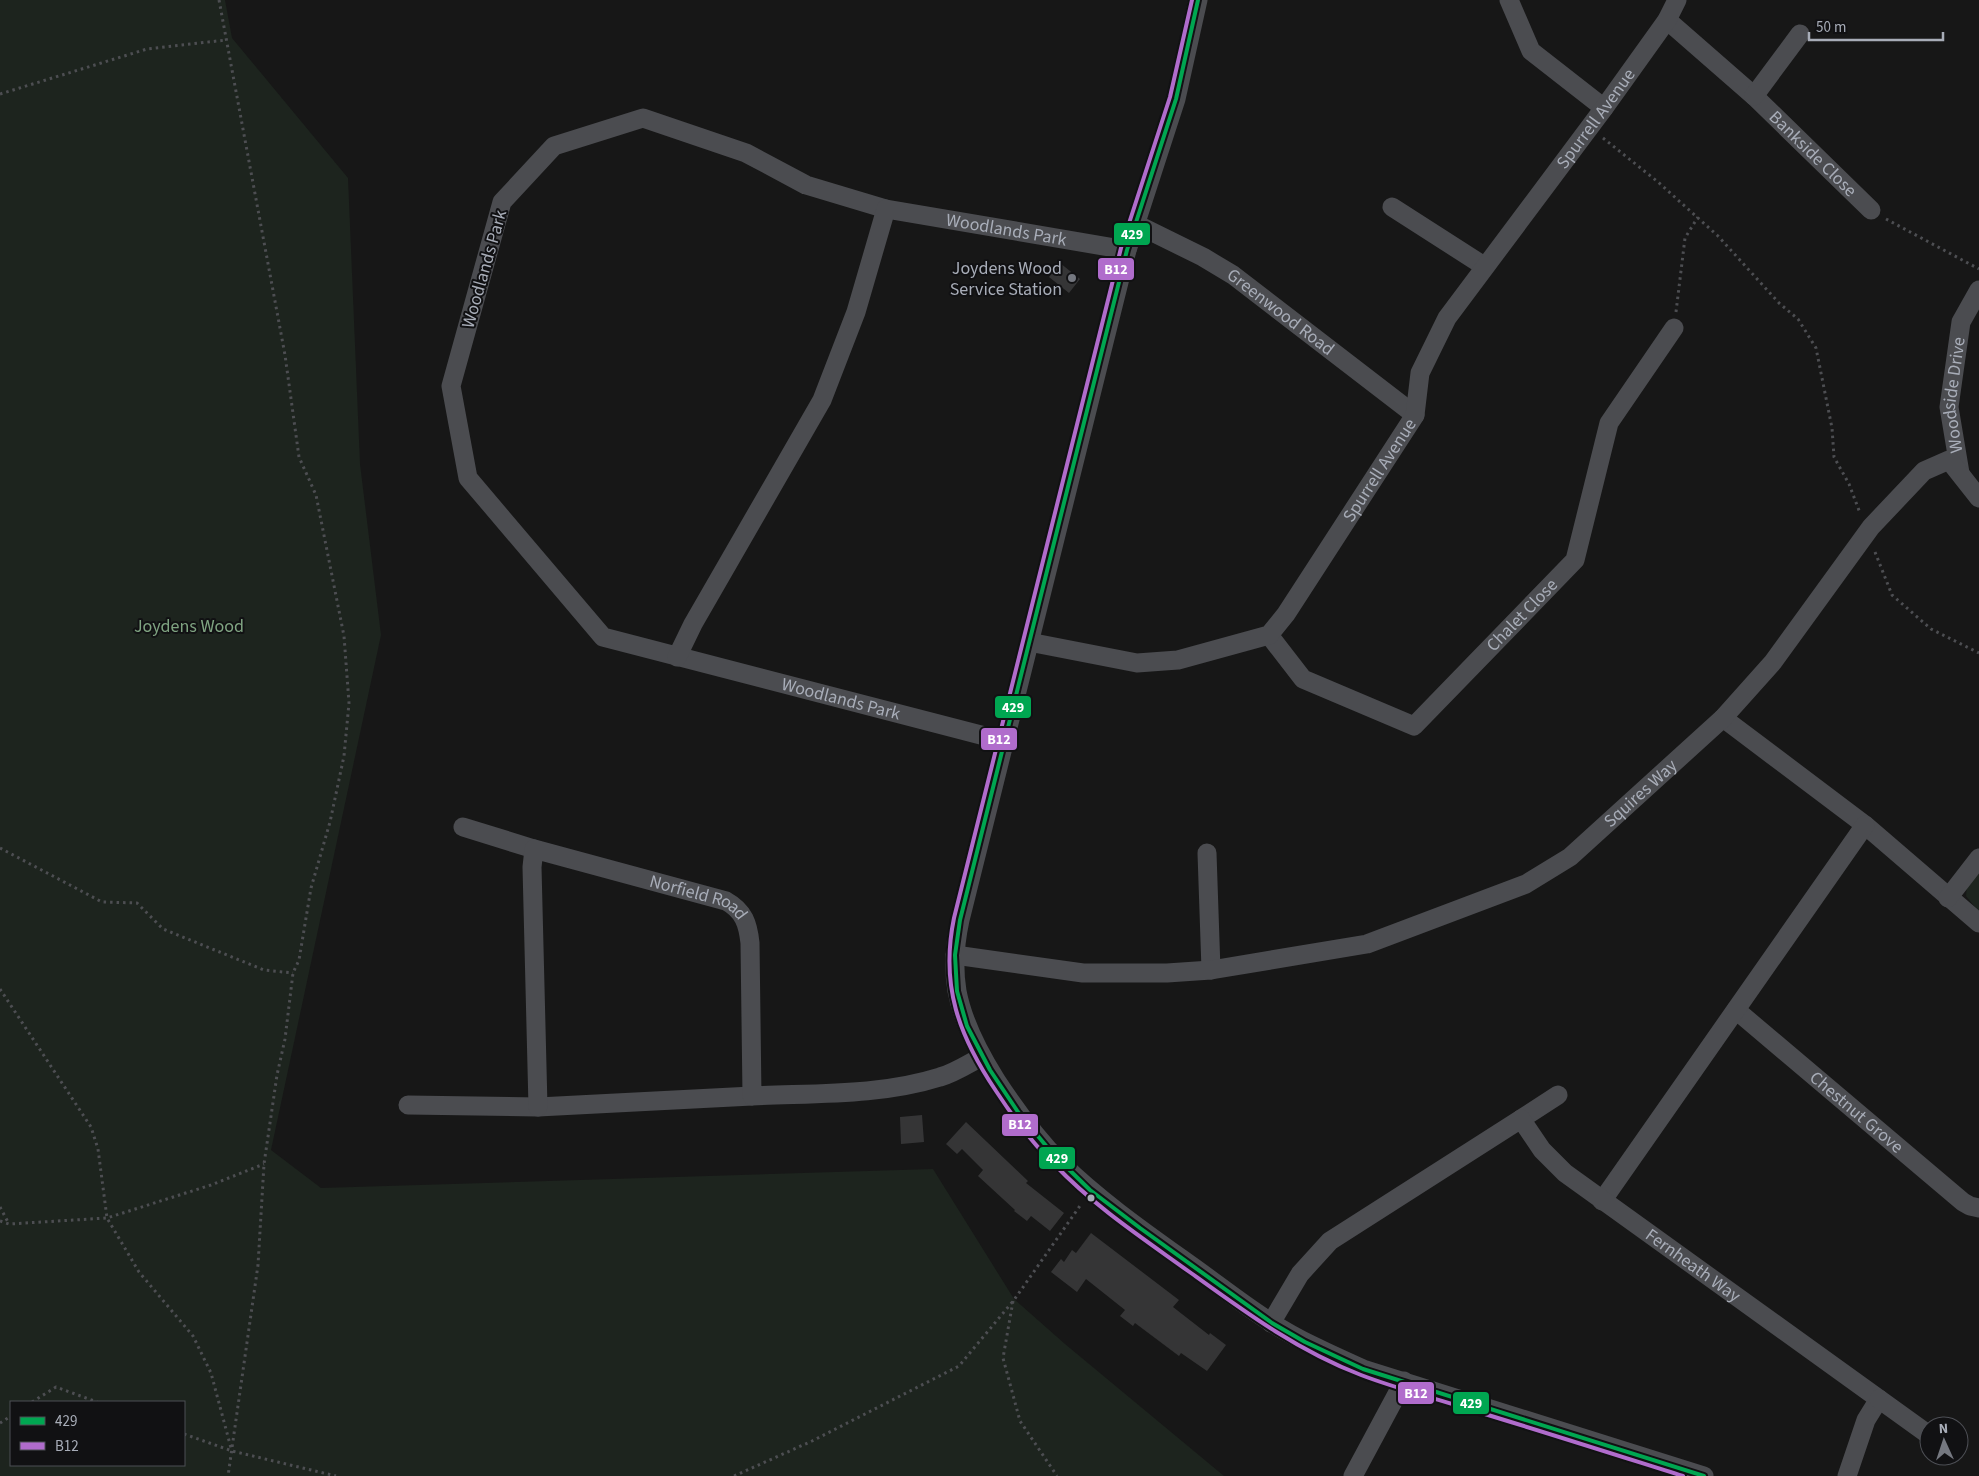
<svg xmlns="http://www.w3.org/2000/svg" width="1979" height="1476" font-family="'Source Sans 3',sans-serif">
  <rect width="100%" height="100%" fill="#171717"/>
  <!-- green -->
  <path fill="#1d241e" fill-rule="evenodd" d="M0,0H225L232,38L348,178L360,464L381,635L271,1150L321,1188L933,1169L1014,1299L1065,1344L1224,1476H0ZM11,1402H184V1465H11Z
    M1979,869V912L1966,896L1967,884Z"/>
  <!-- building -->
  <path fill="#353536" d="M1060,263L1080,279L1069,293L1049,277Z
    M922,1115L924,1142L901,1144L900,1117Z
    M966,1122L1028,1181L1026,1183L1064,1213L1050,1231L1031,1216L1027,1221L1014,1211L1015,1210L978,1176L983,1170L962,1149L957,1154L946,1144Z
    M1091,1233L1179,1300L1173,1307L1209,1335L1210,1333L1226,1345L1207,1371L1181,1353L1179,1356L1135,1323L1133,1326L1120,1316L1125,1310L1086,1279L1077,1292L1051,1272L1061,1259L1064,1262L1072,1250L1076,1253Z"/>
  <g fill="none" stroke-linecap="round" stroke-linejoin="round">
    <!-- path -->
    <path stroke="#4d4e52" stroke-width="3" stroke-dasharray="2.5 4" stroke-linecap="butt" d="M219,0L285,355L299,457L316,495L344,636L349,703L344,756L330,822L311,888L299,960L293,973L285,1039L277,1075L264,1164L258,1265L228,1476
      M0,94L147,49L226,40
      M1603,138L1658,182L1718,236L1779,303L1798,319L1816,348L1832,428L1834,457L1849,484L1860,513
      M1886,219L1979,269
      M1676,312L1685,238L1698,217
      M1875,552L1892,595L1931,629L1979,653
      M0,848L102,902L137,903L163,929L264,970L293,973
      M0,989L91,1127L98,1149L107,1218L139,1272L193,1336L211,1373L231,1448
      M0,1207L9,1224
      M0,1221L9,1224L107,1218L211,1185L264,1164
      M1013,1301L1003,1358L1020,1421L1057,1476
      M32,1402L56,1387L97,1402
      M0,1423L11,1416
      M184,1434L232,1451L336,1476
      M734,1476L812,1441L959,1366L1014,1300L1082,1203"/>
    <!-- minor -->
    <g stroke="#4b4c50" stroke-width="19">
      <path d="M1198,0L1176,99L1127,250L960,920C955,943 953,967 957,991C963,1023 979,1053 996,1080C1015,1109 1036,1138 1061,1163C1097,1199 1147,1234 1189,1264C1216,1283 1243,1305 1272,1323C1300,1341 1332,1355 1363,1369L1704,1476"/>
      <path d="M1509,0L1531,51L1604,108"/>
      <path id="s1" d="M1667,20L1754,96L1871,210"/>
      <path d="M1754,96L1800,34"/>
      <path d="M1392,207L1484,266"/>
      <path id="s2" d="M886,209L806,185L746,153L643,118L554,146L502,202L451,386L468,478L603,637L1004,741"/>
      <path id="s3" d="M1136,224L1203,257L1233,275L1415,415"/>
      <path id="s4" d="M1960,473L1949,407L1961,322L1979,290"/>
      <path id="s5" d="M1269,635L1303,679L1414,726L1575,560L1609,423L1674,328"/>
      <path id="s6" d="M1029,642L1137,663L1178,660L1269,635L1286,614L1415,415L1420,373L1447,318L1604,108L1667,20L1677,0"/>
      <path id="s7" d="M677,657L693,624L822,400L856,312L886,209L1127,250"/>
      <path d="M1723,718L1865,825L1979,923"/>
      <path d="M463,827L534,849"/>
      <path d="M1207,853L1211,970"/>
      <path d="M1948,898L1979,858"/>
      <path id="s8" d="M955,955L1083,973H1167L1211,970L1367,944L1526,884L1570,857L1723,718L1773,662L1871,527L1924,471L1949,460L1979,498"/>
      <path id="s9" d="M1736,1010L1963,1202L1970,1206L1979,1208"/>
      <path d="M408,1105L538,1107L752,1096"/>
      <path id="s10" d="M538,1107L532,867L534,849L726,901C744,911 748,924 750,943L752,1096C814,1093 880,1096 940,1077C954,1073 968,1064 981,1057"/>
      <path d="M1521,1119L1558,1095"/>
      <path d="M1602,1201L1865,825"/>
      <path id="s11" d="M1271,1323L1300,1274L1330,1241L1521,1119L1542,1150L1565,1173L1879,1399L1866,1420L1847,1476"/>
      <path d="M1879,1399L1929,1435"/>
      <path d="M1353,1476L1404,1381"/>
    </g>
    <defs>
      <path id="bus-1" d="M1198,0L1176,99L1127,250L960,920L955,955L957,991L967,1026L990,1070L1018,1112L1052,1153L1090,1190L1140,1228L1272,1323L1305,1342L1363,1369L1704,1476"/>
      <path id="bus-2" d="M1192,0L1170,97L1121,248L954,918C940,986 959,1036 996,1091C1013,1117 1032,1143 1055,1165C1095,1207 1144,1239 1191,1273C1245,1312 1298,1351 1361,1375C1395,1388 1430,1397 1465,1408C1538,1430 1610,1453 1683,1476"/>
    </defs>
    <!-- bus-1 casing -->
    <use href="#bus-1" stroke="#111113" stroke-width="8"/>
    <!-- bus-2 casing -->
    <use href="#bus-2" stroke="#111113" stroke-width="8"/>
    <!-- bus-1 -->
    <use href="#bus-1" stroke="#00a651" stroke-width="4"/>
    <!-- bus-2 -->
    <use href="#bus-2" stroke="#b06ccc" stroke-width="4"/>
  </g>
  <!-- markers -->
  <circle fill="#757880" stroke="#111113" stroke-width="2" cx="1072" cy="278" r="5"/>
  <circle fill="#a8adb8" stroke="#111113" stroke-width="2" cx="1091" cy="1198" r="4.5"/>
  <g text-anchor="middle" stroke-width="4" stroke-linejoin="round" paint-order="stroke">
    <!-- street labels -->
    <g font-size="18" fill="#a8adb8" stroke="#111113">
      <text dy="6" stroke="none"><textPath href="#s6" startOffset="862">Spurrell Avenue</textPath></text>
      <text dy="6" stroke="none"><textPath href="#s1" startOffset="198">Bankside Close</textPath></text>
      <text dy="6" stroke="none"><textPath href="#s7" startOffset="619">Woodlands Park</textPath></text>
      <text transform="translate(484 269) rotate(-74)" y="6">Woodlands Park</text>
      <text dy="6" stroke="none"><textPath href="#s3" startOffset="170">Greenwood Road</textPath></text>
      <text dy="6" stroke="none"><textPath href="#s4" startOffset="79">Woodside Drive</textPath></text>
      <text dy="6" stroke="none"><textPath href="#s6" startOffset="444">Spurrell Avenue</textPath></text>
      <text dy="6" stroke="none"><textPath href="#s5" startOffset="331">Chalet Close</textPath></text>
      <text dy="6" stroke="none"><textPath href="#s2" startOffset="1169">Woodlands Park</textPath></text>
      <text dy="6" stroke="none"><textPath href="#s8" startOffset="732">Squires Way</textPath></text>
      <text dy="6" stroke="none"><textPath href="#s10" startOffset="430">Norfield Road</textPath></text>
      <text dy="6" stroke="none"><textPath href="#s9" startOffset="158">Chestnut Grove</textPath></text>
      <text dy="6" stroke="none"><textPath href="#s11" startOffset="556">Fernheath Way</textPath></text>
    </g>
    <!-- poi labels -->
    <g font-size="18" fill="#a8adb8" stroke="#111113" text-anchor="end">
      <text x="1062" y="274">Joydens Wood<tspan x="1062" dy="21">Service Station</tspan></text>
    </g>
    <!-- park labels -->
    <g font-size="18" fill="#7fa381" stroke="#111113">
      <text x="189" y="632">Joydens Wood</text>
    </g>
  </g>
  <g stroke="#111113" stroke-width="2">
    <rect x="1113" y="222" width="38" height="24" rx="5" fill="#00a651"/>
    <rect x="1097" y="257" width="38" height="24" rx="5" fill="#b06ccc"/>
    <rect x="994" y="695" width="38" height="24" rx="5" fill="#00a651"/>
    <rect x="980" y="727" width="38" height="24" rx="5" fill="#b06ccc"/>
    <rect x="1001" y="1113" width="38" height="24" rx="5" fill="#b06ccc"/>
    <rect x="1038" y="1146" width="38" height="24" rx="5" fill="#00a651"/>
    <rect x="1397" y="1381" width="38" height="24" rx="5" fill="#b06ccc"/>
    <rect x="1452" y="1391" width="38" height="24" rx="5" fill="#00a651"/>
  </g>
  <g font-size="14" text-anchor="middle" font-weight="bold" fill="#fff">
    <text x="1132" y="239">429</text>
    <text x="1116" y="274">B12</text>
    <text x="1013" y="712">429</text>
    <text x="999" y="744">B12</text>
    <text x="1020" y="1129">B12</text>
    <text x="1057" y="1163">429</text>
    <text x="1416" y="1398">B12</text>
    <text x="1471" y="1408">429</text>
  </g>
  <!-- legend -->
  <rect x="10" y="1401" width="175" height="65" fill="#111113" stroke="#4d4f55"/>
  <rect x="20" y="1417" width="25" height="8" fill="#00a651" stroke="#4d4f55"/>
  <text x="55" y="1426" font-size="15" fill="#a8adb8">429</text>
  <rect x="20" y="1442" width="25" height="8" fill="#b06ccc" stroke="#4d4f55"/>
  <text x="55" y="1451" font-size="15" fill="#a8adb8">B12</text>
  <!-- north arrow -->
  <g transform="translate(1944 1441) rotate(357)"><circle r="24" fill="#111113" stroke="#4d4f55"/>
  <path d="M0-4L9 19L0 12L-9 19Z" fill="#757880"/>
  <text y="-8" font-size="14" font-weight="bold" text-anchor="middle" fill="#a8adb8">N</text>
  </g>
  <!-- scale -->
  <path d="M1809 32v8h134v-8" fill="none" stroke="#a8adb8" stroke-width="2.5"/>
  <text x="1816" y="32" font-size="15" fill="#a8adb8" stroke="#111113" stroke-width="4" paint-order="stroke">50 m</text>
</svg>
